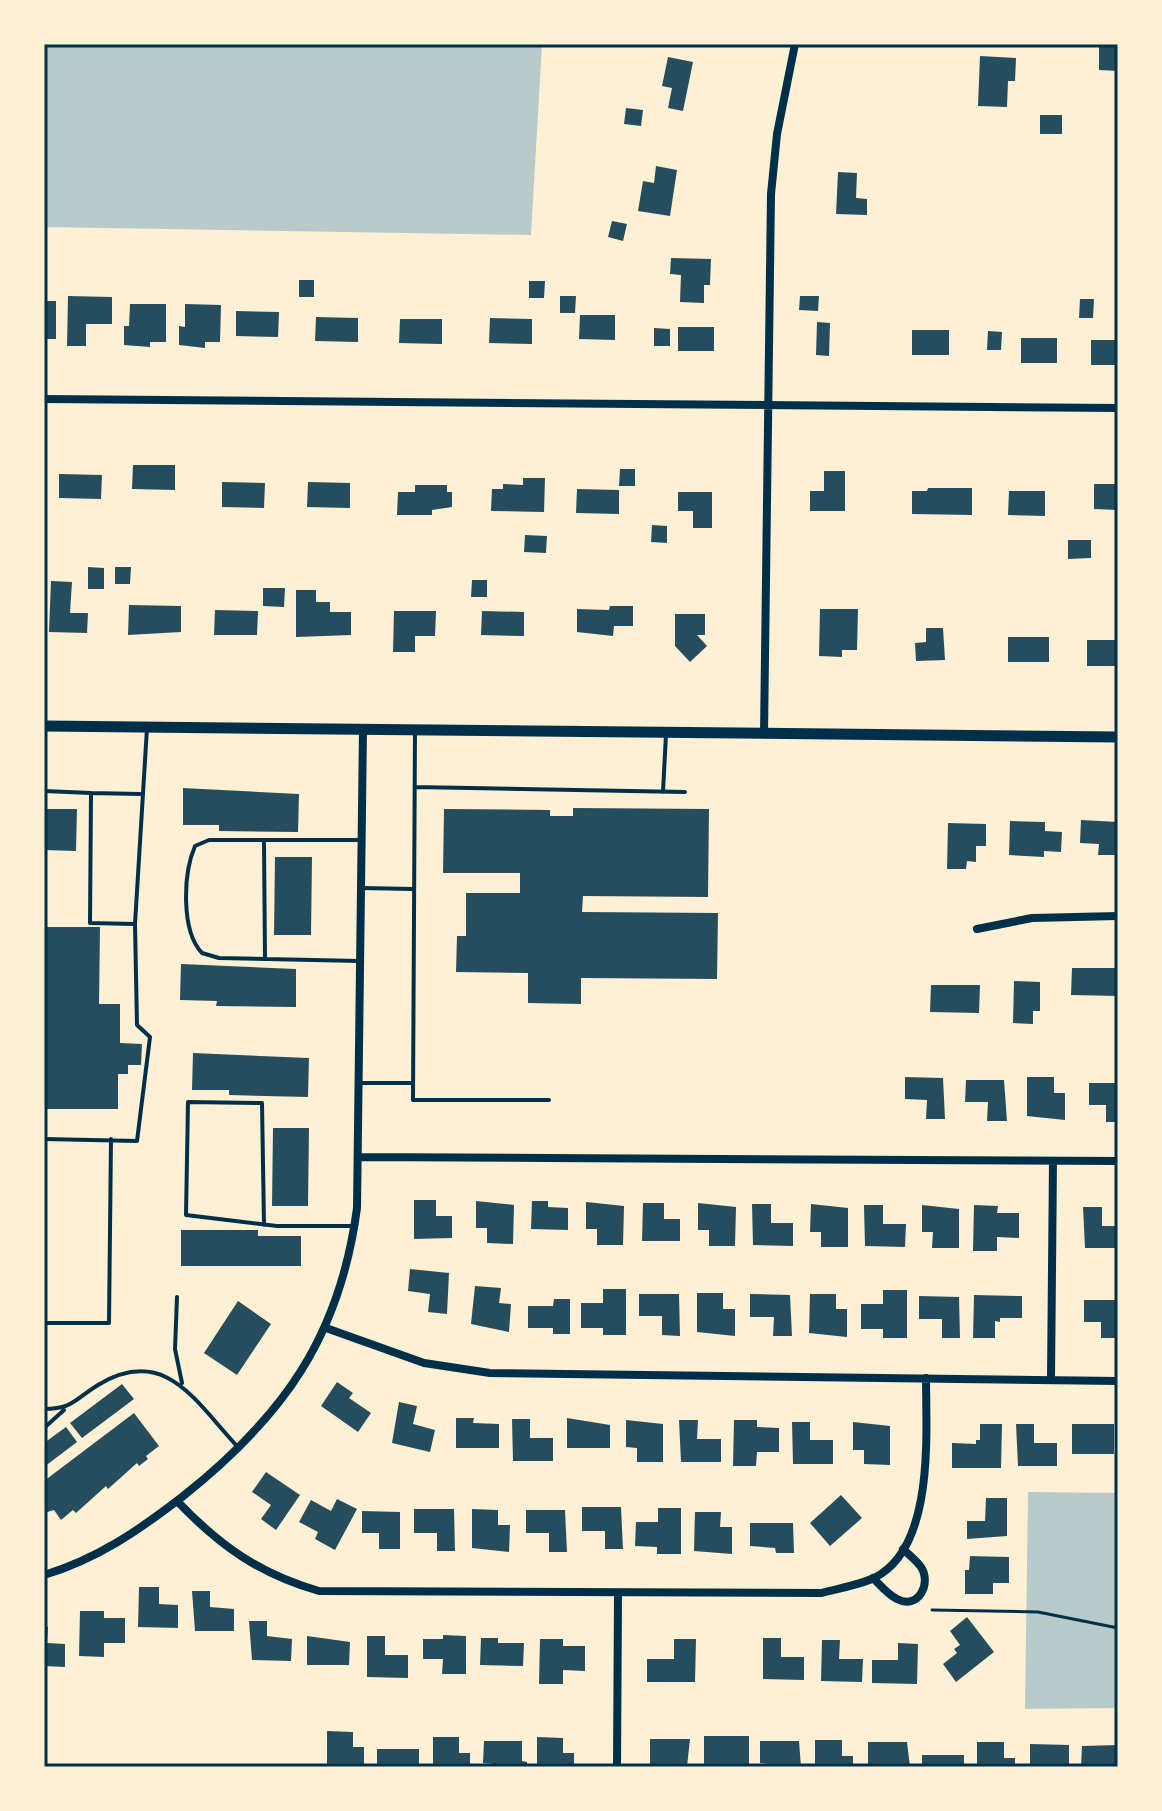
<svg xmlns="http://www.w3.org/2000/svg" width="1162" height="1811" font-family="'Noto Sans',sans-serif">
  <rect width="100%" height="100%" fill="#fdf0d5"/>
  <!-- green -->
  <path fill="#b9caca" d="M44,44H542L531,235L44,227Z
    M1028,1492L1118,1493V1708L1025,1709Z"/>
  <!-- building -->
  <path fill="#264d5e" d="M1099,44L1118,45V71L1099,70Z
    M980,56L1016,58L1015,81H1008L1007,107L978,106Z
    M668,57L693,62L683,111L668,108L672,88L662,86Z
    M626,108L643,110L641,126L624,124Z
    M1040,115H1062V134H1040Z
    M656,166L677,170L670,216L638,211L643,181L654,183Z
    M838,172L857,173L856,198L867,199V215L836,214Z
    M612,221L627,224L623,241L608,237Z
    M671,258L711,259L710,285H704V303L680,302L681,275L670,274Z
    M299,280H314V297H299Z
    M529,281H545L544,298H529Z
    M68,296L112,297V324H86V346H67Z
    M560,296H576L575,313H560Z
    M800,296H819L818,311L799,310Z
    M1080,299H1094L1093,318H1079Z
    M44,301H56V339H44Z
    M130,304H166V342H150V347L124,345V326H129Z
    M185,304L221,305L220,342H205V348L179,345V326L185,327Z
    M236,311L279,312L278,337L236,336Z
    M580,315H615V340L579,339Z
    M316,317L358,318V342L315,341Z
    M490,318L532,319V344L489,343Z
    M400,319H442V344L399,343Z
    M817,322L830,323L829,356L816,355Z
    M678,327H714V351H678Z
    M654,328L670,329V346H654Z
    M912,330H949V355H912Z
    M988,331L1002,332L1001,350H987Z
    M1021,338H1057V363H1021Z
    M1091,340H1118V365H1091Z
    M133,465H175V490L132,489Z
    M620,469H635V486H619Z
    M824,471H845V511H810V491H824Z
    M59,474L102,475L101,499L59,498Z
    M523,478H545L544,512L491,511L492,489H503V484L523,485Z
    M222,482L265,483L264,508L222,507Z
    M308,482L350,483V508L307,507Z
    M1094,484H1118V510L1094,509Z
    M415,485H447V492H452V507L432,510V515H397L398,492H415Z
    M928,488H972V515L912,514V491H927Z
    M577,489L619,490V514L576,513Z
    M1009,491H1045V516L1008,515Z
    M678,492H712V528H693V511H678Z
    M652,525L667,526V543L651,542Z
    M525,535L547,536L546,553L524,552Z
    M1068,540H1091V558L1068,559Z
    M88,567L104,568V589H88Z
    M115,567H131L130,584H115Z
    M472,580H487V597H471Z
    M51,581L72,582L70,613H88L87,633L49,632Z
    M263,588H285L284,607L263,606Z
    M296,590H316V602H330V612H351V635L296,637Z
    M129,605L181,606V632L128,635Z
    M610,606H633V626H614L613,636L577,632V609L609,610Z
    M820,609H858L857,650H842V657L819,656Z
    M215,610L258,611L257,635H214Z
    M394,611H436L435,636H415V652H393Z
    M482,611L524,612V636L481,635Z
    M675,614H705V635H697L707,646L690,662L675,646Z
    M926,628H943L945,660L916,661L915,643L926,642Z
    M1008,637H1049V662H1008Z
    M1087,640H1118V666H1087Z
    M183,788L299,794L298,832L219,831V825H183Z
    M573,808L709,809L708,897L583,896L582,912L718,913L717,979L581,978V1004L528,1003V973L456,972L457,936H466V893H520V873H443L444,809L550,810V816H573Z
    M44,809H77L76,851L44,850Z
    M1081,820L1118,822V855H1098L1099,844L1080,843Z
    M1010,821L1045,822V831L1062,832L1061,852L1044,851V857L1009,855Z
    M948,823L986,824V846H976V862L967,861L966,869H947Z
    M275,857H312L311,935H274Z
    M44,927H100L99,1004H120V1043L142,1044L141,1065H128V1074H118V1109H44Z
    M181,964L296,969V1007L216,1006L217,1001L180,1000Z
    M1072,968H1118V996L1071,995Z
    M1014,981L1040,982V1011H1033V1024L1013,1023Z
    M931,985H980L979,1013L930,1012Z
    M193,1053L309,1058L308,1097L229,1095V1090H192Z
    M905,1077L943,1078L945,1119H926L927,1100L905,1099Z
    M1027,1077H1054V1093H1065V1120L1027,1116Z
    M966,1080H1004L1007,1121H987L988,1102H965Z
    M1089,1083H1118V1122H1106V1105H1089Z
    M273,1128H309L308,1206H272Z
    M414,1200H436V1216H452V1238L414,1239Z
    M476,1201L514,1205L513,1244L487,1243V1228H476Z
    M532,1201H548V1207L568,1208V1230L531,1229Z
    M586,1202L624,1206L623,1245H597V1229H586Z
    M643,1203H664V1219H680V1241H642Z
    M698,1203L736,1207L735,1246H709V1230H698Z
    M752,1204H771V1223H793V1246L753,1245Z
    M811,1204L848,1208V1247H821V1232H810Z
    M864,1205H883V1224H906L905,1247L865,1246Z
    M922,1205L959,1209V1248H932L933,1232H922Z
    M974,1205L998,1206L997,1213H1019V1238L997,1237V1251H973Z
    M1083,1207H1102V1226H1118V1248H1085Z
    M181,1230H258V1236H301V1266H181Z
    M410,1269L449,1273L447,1314L428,1312L430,1294L408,1291Z
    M475,1286L501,1288L499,1303L511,1304L509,1332L471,1324Z
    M603,1289H626V1335H603V1328H581V1303H603Z
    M883,1290H907V1338H883V1329H861V1304H883Z
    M697,1293H723V1309H735V1336L697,1332Z
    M639,1294H679L680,1336L662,1335V1316H639Z
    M750,1294L790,1295L792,1336H773L774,1317H750Z
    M810,1294H836V1309H847V1337L809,1333Z
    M974,1295L1022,1296V1318H1000V1322L995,1321V1338H973Z
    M919,1296L959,1297L960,1338H942V1319H919Z
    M554,1299H570V1334H553V1328H528V1306H553Z
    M1084,1300H1118V1338H1101V1322H1084Z
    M238,1301L271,1324L237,1375L204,1353Z
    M337,1382L353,1393L349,1398L371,1413L358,1432L321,1406Z
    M122,1384L134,1399L82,1438L70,1423Z
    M399,1402L417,1406L413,1424L435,1430L430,1452L392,1443Z
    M134,1413L159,1446L146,1456L148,1459L139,1466L137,1463L108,1489L106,1486L76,1513L73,1510L61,1520L54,1510L44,1513V1481Z
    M456,1418H474L473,1423L499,1424V1448H456Z
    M567,1418L610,1425V1448H567Z
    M512,1419H530V1438H553V1461H513Z
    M626,1420L663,1424V1462H637V1448L626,1447Z
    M679,1420H698L697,1439H721V1462H681Z
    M734,1420H757V1427L779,1428V1452H757L756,1466H733Z
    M792,1422H810V1440H833V1464H793Z
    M853,1422L890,1426V1465L864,1464V1450H853Z
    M980,1424H1002L1001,1468H952V1443L976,1444V1440H980Z
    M1016,1424H1034V1443H1057V1466H1018Z
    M1072,1424H1114V1454H1072Z
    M66,1427L77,1442L44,1467V1443Z
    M266,1472L300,1495L276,1530L261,1519L271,1505L252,1492Z
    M841,1495L862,1518L830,1546L810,1523Z
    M986,1498H1007V1536L967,1539V1521H985Z
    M337,1499L357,1509L335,1550L315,1539L318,1532L299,1522L311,1500L331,1511Z
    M582,1507H621L623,1549H605V1531H582Z
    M658,1508H681V1554H657V1547L635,1546L636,1522H658Z
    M414,1509H454L455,1551H437V1533H414Z
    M472,1509L498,1510V1525H510L509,1552L472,1548Z
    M526,1510H565L567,1552H549V1533H526Z
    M362,1511L400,1512V1549H379V1533H362Z
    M695,1512H721L720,1527H732V1554L694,1551Z
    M750,1523H793L794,1553H776L775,1548L750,1546Z
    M970,1556L1009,1557V1583H993V1594H965V1570H969Z
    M139,1587H159V1604L178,1605V1628L138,1627Z
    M192,1591H210V1607L234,1609V1631H195Z
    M80,1611H104V1618H125V1643H104V1657L79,1656Z
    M967,1617L994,1652L956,1682L943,1664L957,1653L954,1649L960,1645L950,1631Z
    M249,1621H267V1636L292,1639L291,1661L252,1660Z
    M44,1626L48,1627L47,1643L65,1644V1667L44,1666Z
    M443,1635L466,1636V1674H442L443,1659H423V1639H443Z
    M307,1636L350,1642L349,1665H307Z
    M367,1636H385V1655H408V1678L367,1677Z
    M481,1638H498V1643H524L523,1666L480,1665Z
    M763,1638H781V1657H804V1680L763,1679Z
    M540,1639H563V1646H585V1671L563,1670V1684H539Z
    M674,1639H696L695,1682H647V1659H674Z
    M822,1640H840L839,1659H863L862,1682L821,1681Z
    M898,1643L918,1644L917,1684L872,1683V1660H898Z
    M327,1731L353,1732V1747H364V1767H327Z
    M704,1736H749V1767H704Z
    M433,1737H459V1753H470V1767H433Z
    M537,1737L563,1738V1753H574V1767H537Z
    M650,1739H690L687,1767H650Z
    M815,1740H842V1756H853V1767H815Z
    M484,1741H522V1761L527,1762V1767L483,1763Z
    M760,1741H799L801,1767L760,1763Z
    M868,1742H907L910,1767L868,1764Z
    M977,1742H1004V1758H1015V1767H977Z
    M1030,1744L1069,1745V1767H1030Z
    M1118,1745V1767H1081L1082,1746Z
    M377,1749H419V1767H377Z
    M922,1755H964V1767H922Z"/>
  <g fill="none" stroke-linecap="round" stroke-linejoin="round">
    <!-- path -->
    <path stroke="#003049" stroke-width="3" d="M932,1610L1038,1612L1118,1628"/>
    <!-- service -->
    <path stroke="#003049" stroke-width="4" d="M415,730L413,1100H549
      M415,787L685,792
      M44,791L91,793
      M663,792L666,734
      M359,840H209L195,846C183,874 181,931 202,953L219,958L360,961
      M264,843L265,959
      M361,888L413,889
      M135,924L90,923L91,793L140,794
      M361,1083H412
      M44,1139L137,1141L150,1037L137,1025L135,924L147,728
      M264,1225L262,1103L188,1102L186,1215L277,1226H355
      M177,1297L175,1349L182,1383
      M44,1323H109L111,1139
      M44,1409C73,1409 75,1399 98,1385C166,1344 196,1403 238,1447
      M44,1428L64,1410"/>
    <!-- minor -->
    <path stroke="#003049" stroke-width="8" d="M44,399L1118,408
      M764,734L771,194L777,134L795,44
      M977,929L1032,918L1118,916
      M358,1157L1118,1161
      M326,1328L424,1363L490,1373L1118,1381
      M1051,1379L1053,1161
      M177,1501C219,1545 259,1574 319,1591L821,1593C837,1589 858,1585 874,1578C935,1548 926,1434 926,1378
      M44,1575C97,1559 138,1531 182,1497C283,1417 340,1337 357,1208L363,729
      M873,1578C880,1585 888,1595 897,1599C918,1610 932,1584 921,1567C916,1560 908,1554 903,1549
      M617,1767L618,1594"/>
    <!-- tertiary -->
    <path stroke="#003049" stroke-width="11" d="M44,726L1118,737"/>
  </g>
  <!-- border -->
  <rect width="1162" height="1811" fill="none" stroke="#fdf0d5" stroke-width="92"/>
  <rect x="46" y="46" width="1070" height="1719" fill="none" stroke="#003049" stroke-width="3"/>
</svg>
